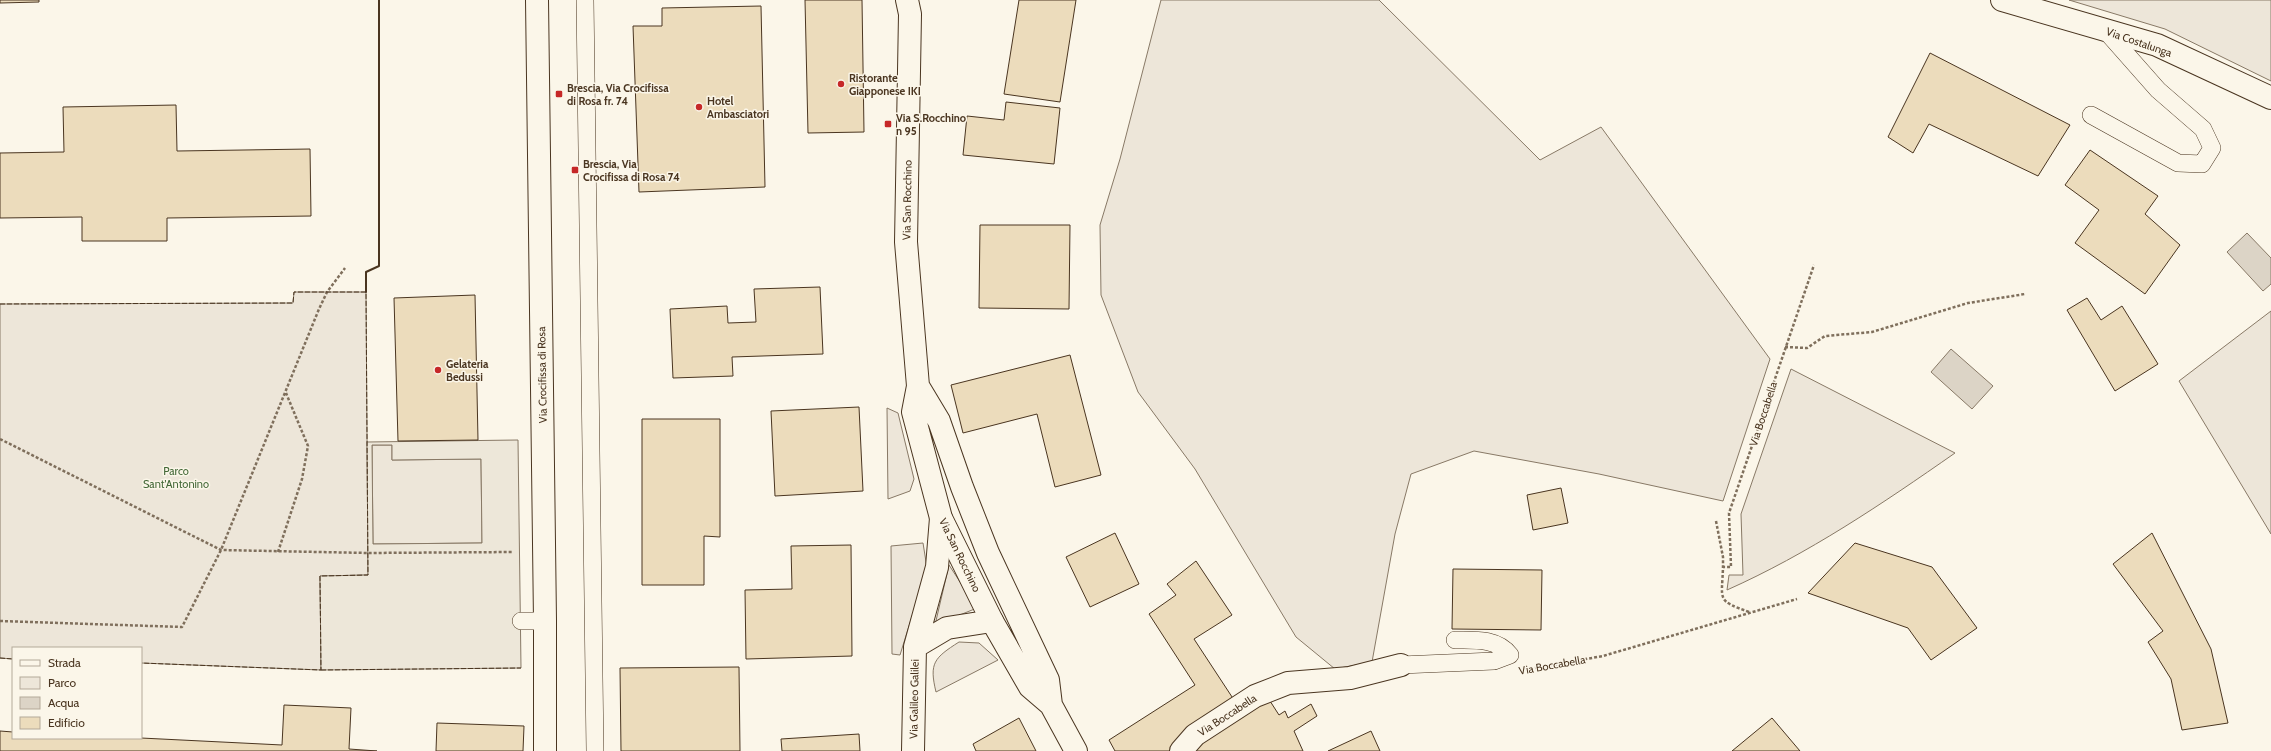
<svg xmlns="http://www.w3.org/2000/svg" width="2271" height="751" font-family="Cabin,sans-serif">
  <rect width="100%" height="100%" fill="#fbf6e9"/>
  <!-- green -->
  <path fill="#ede6d9" stroke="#887966" d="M1161,0H1379L1540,160L1601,127L1770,359L1723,501L1599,474L1474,451L1411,474L1395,534L1372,662L1335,669L1296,637L1195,469L1138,392L1101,295L1100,225L1120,159Z
    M2069,0H2271V81L2165,29Z
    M294,292H366L368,575L320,576L321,670L141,663V648H13V659L0,658V304L293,303Z
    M2271,311V534L2179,381Z
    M1791,369L1955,453C1882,504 1808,554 1727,590L1729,575H1743L1741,514Z
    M887,408L898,413L914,479L910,491L888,499Z
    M372,445H392V460L481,459L482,543L373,544Z
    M923,543L927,568L900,655L892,654L891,546Z
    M949,565L977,608L935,625Z
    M959,642L979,643L998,660L936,692C929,663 934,658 959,642Z"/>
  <!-- parking -->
  <path fill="#ede7d9" stroke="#887966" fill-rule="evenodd" d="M518,440L521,668L321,670L320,576L368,575L367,442ZM372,445H392V460L481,459L482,543L373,544Z"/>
  <!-- water -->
  <path fill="#dcd4c6" stroke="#887966" d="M2247,233L2271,258V284L2263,291L2227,252Z
    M1951,349L1993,386L1972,409L1931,372Z"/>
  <!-- building -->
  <path fill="#ecdcbc" stroke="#4a3520" d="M0,0H39V2L0,3Z
    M805,0H862L864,132L808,133Z
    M1019,0H1076L1060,102L1004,94Z
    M761,6L765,187L639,192L633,26H662V8Z
    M1930,53L2070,125L2038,176L1929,124L1913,153L1888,137Z
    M1006,102L1060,108L1054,164L963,155L967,116L1004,120Z
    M176,105L177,151L310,149L311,216L167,218V241H82V217L0,218V153L64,152L63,107Z
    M2090,150L2158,196L2145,214L2180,245L2145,294L2075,243L2099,210L2065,185Z
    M980,225H1070L1069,309L979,308Z
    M820,287L823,354L732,357L733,376L673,378L670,309L727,306L728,323L756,322L754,289Z
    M475,295L478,440L398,441L394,298Z
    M2087,298L2101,320L2122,306L2158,364L2115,391L2067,310Z
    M1070,355L1101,475L1055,487L1037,414L963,433L951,385Z
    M859,407L863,491L775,496L771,411Z
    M642,419H720V537L704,536V585H642Z
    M1561,488L1568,523L1533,530L1527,495Z
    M1115,533L1139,584L1090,607L1066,557Z
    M2152,533L2211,649L2228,723L2182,730L2171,679L2148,642L2163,631L2113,564Z
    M1855,543L1932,567L1977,628L1931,660L1908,628L1808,593Z
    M851,545L852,656L746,659L745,590L792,589L791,546Z
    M1196,561L1232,615L1194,639L1236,703L1175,751H1115L1109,740L1195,685L1149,614L1176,595L1167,584Z
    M1453,569L1542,570L1541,630L1452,629Z
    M739,667L740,751H621L620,668Z
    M1270,701L1279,715L1285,711L1288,718L1311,704L1317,716L1294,731L1303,751H1186L1227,721Z
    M284,705L351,708L349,749L377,751H0V731L13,732V738H141L282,745Z
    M1019,718L1036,751H976L973,744Z
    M1772,718L1800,751H1732Z
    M437,723L524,726L523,751H436Z
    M1371,731L1380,751H1328Z
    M859,734L860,751H782L781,739Z"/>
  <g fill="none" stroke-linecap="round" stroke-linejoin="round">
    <defs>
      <path id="service" d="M585,0L595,751
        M2091,115L2178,163L2202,164L2212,148L2203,129L2158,90L2105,30
        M521,621H545
        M1401,665L1494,661L1510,655C1497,638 1474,640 1455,640"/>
      <path id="minor" d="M2002,0L2157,45L2271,98
        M915,647L947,628L992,621
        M913,751L915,647L937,567L941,518
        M1181,751L1195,735L1255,696L1288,683L1350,678L1401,665"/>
      <path id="tertiary" d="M537,0L545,621V751
        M907,0L910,14L906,242L918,386L913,412L941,518L992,621L1030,687L1051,705
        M918,386L939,421L962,487L988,553L1048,680L1051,705L1076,751"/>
    </defs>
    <!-- service casing -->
    <use href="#service" stroke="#4a3520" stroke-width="18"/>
    <!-- minor casing -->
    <use href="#minor" stroke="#4a3520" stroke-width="24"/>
    <!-- tertiary casing -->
    <use href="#tertiary" stroke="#4a3520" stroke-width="24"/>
    <!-- path -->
    <path stroke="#7f6f5c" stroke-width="2.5" stroke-dasharray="3 2" stroke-linecap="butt" d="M1785,347L1807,348L1825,336L1872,332L1968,303L2025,294
      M0,439L221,550L368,553L513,552
      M1716,521L1723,557V567
      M278,552L302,479L308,446L286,393
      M1749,612C1716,600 1722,601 1723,567H1731L1729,513L1814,265
      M0,621L182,627L221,550L319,309L327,292L345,268
      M1535,668L1603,656L1797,599"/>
    <!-- service -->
    <use href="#service" stroke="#fbf6e9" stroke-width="17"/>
    <!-- minor -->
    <use href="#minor" stroke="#fbf6e9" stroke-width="22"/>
    <!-- tertiary -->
    <use href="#tertiary" stroke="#fbf6e9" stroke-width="22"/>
    <!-- fence -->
    <path stroke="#4a3520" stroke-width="1" stroke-dasharray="5 2" stroke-linecap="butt" d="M0,304L293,303L294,292H366L368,575L320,576L321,670L141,663
      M0,658L13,659
      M321,670L521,668"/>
    <!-- wall -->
    <path stroke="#4a3520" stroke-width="2" d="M366,292V272L379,266V0"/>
  </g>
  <!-- markers -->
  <g fill="#c62828" stroke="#fbf6e9" stroke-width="1.5">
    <circle cx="841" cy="84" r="4"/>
    <rect x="555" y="90" width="8" height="8" rx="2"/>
    <circle cx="699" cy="107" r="4"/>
    <rect x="884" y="120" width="8" height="8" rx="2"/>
    <rect x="571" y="166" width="8" height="8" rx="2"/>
    <circle cx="438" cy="370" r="4"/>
  </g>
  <g text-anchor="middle" stroke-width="3" stroke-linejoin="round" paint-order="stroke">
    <!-- street labels -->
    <g font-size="11" fill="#4a3520" stroke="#fbf6e9">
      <text transform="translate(2139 42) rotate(19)" y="4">Via Costalunga</text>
      <text transform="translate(907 200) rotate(-89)" y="4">Via San Rocchino</text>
      <text transform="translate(542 375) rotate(-91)" y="4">Via Crocifissa di Rosa</text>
      <text transform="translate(1763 414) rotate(-72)" y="4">Via Boccabella</text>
      <text transform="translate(960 555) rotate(64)" y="4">Via San Rocchino</text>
      <text transform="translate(1552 665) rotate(-10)" y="4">Via Boccabella</text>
      <text transform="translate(914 699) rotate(-89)" y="4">Via Galileo Galilei</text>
      <text transform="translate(1227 715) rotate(-33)" y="4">Via Boccabella</text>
    </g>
    <!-- poi labels -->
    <g font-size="11" font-weight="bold" fill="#4a3520" stroke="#fbf6e9" text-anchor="start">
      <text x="849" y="82">Ristorante<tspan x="849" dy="13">Giapponese IKI</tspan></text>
      <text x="567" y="92">Brescia, Via Crocifissa<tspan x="567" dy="13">di Rosa fr. 74</tspan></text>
      <text x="707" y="105">Hotel<tspan x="707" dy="13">Ambasciatori</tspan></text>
      <text x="896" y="122">Via S.Rocchino<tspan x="896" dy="13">n 95</tspan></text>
      <text x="583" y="168">Brescia, Via<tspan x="583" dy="13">Crocifissa di Rosa 74</tspan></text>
      <text x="446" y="368">Gelateria<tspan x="446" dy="13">Bedussi</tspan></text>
    </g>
    <!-- park labels -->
    <g font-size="11" fill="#436837" stroke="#fbf6e9">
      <text x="176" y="475">Parco<tspan x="176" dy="13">Sant'Antonino</tspan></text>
    </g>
  </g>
  <!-- legend -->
  <rect x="12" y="647" width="130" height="92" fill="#fbf6e9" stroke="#b4a999"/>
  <rect x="20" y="660" width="20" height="6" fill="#fbf6e9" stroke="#b4a999"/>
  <text x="48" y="667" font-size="12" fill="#4a3520">Strada</text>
  <rect x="20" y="677" width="20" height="12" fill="#ede6d9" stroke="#b4a999"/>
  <text x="48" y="687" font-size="12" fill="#4a3520">Parco</text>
  <rect x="20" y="697" width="20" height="12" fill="#dcd4c6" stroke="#b4a999"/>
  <text x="48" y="707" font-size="12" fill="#4a3520">Acqua</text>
  <rect x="20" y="717" width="20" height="12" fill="#ecdcbc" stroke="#b4a999"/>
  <text x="48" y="727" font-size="12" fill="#4a3520">Edificio</text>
</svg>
